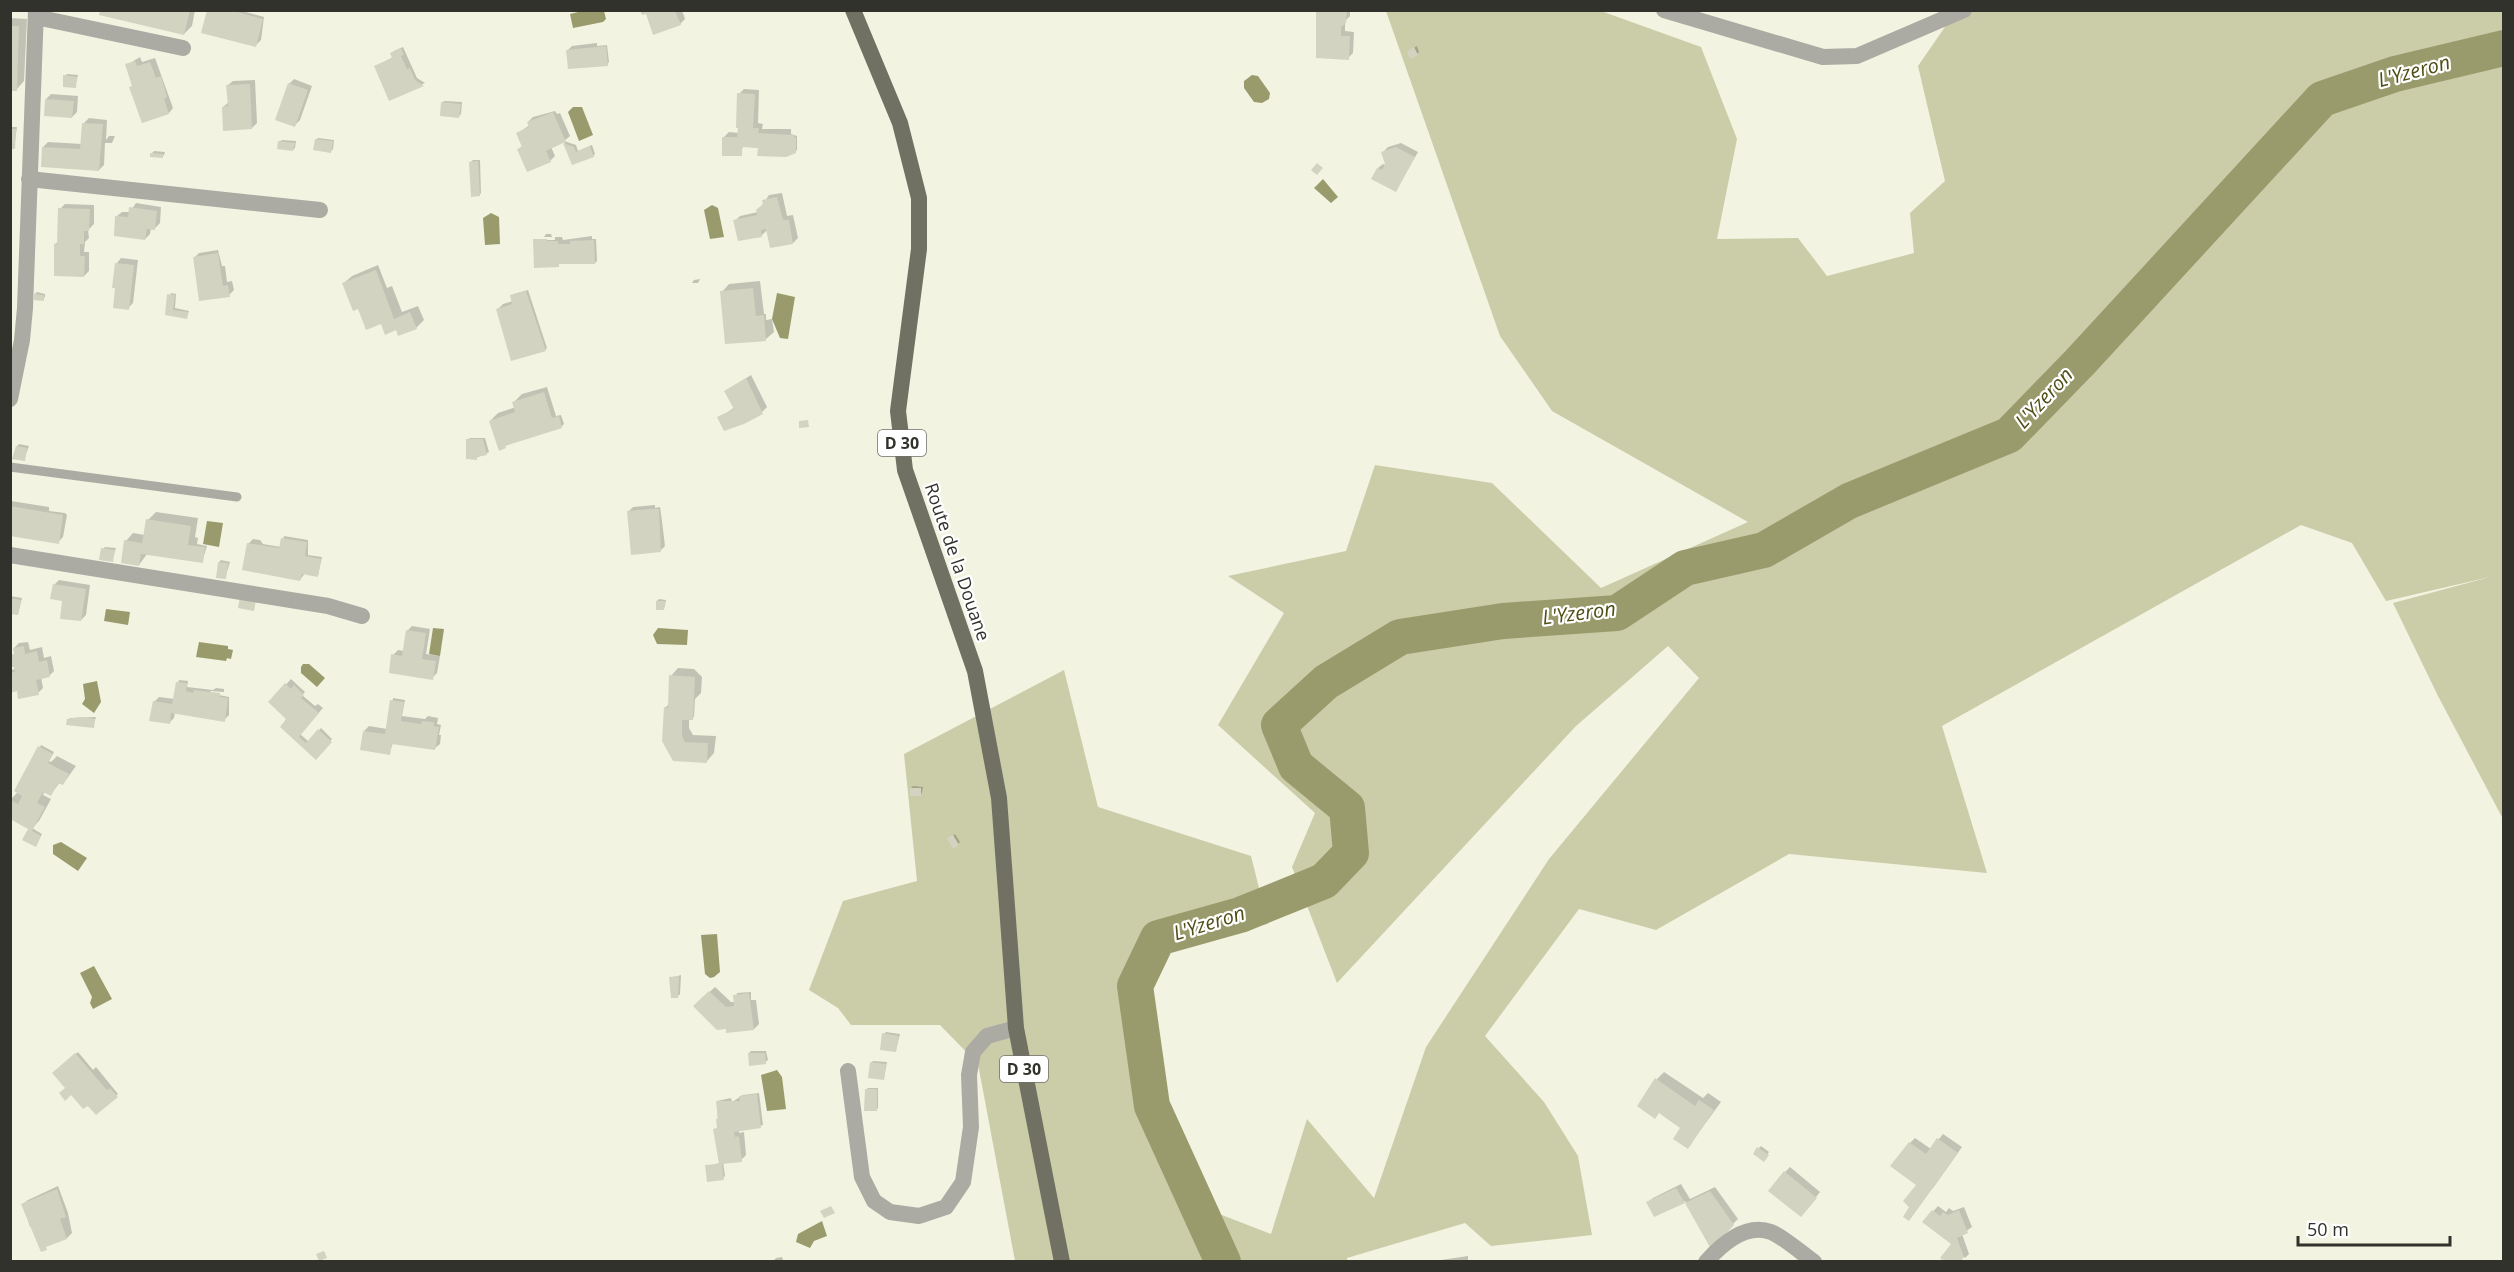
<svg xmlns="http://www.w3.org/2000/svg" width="2514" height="1272" font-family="'Open Sans',sans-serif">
  <rect width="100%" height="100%" fill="#f2f3e1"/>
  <!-- green -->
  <path fill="#cbcda9" d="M1386,11H1601L1701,47L1737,139L1717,239L1798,238L1827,276L1914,253L1910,213L1945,181L1918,66L1956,11H2503V819L2438,696L2393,603L2490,577L2386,601L2352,543L2301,525L1942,726L1987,873L1789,854L1656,930L1579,909L1485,1036L1544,1102L1578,1156L1592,1235L1491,1246L1465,1223L1347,1258V1261H1015L978,1064L940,1025H851L838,1008L809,990L843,901L917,881L904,754L1064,670L1098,807L1251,856L1268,924L1165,945L1144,986L1161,1098L1209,1210L1271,1234L1307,1119L1374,1198L1426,1047L1549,859L1699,678L1668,646L1576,726L1337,983L1292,867L1315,813L1218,725L1284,613L1228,576L1346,551L1375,465L1492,483L1601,588L1748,522L1552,411L1500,336Z"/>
  <!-- water -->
  <path fill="#9a9b6c" d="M582,11H604L606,19L603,22L573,28L570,14Z
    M1252,75L1258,76L1270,93L1269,99L1262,103L1254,102L1244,88V81Z
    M573,107H582L593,135L579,141L568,112Z
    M1323,179L1338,197L1331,203L1314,188Z
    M712,205L718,208L724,237L710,239L704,210Z
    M491,213L499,217L500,244L485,245L483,218Z
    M777,293L795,297L788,339L780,338L772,319Z
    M207,521L223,523L219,547L203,544Z
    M106,609L130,612L128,625L104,621Z
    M433,628L444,629L440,656L429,654Z
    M658,628L688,630L687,645L657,644L653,635Z
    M199,642L228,646V649L233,650L231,659L227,658L226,661L196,657Z
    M303,664H309L325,678L317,687L301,673V667Z
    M97,681L101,702L94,713L82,704L85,699L83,684Z
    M61,842L87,858L78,871L53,854V845Z
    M717,934L720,972L714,977L710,978L705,974L701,935Z
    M94,966L112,999L93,1009L90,1003L92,997L80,973Z
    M777,1070L782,1077L786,1109L767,1111L761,1075Z
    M822,1221L827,1236L814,1241L810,1248L796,1242L798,1234Z"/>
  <!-- shadow -->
  <path fill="#0003" d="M102,10H195L192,26L184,34Z
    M208,10H238L264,17L261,40L256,45Z
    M642,10H682L685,19L680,24Z
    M1318,10H1350V16L1345,21V31L1354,32L1353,53L1348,58Z
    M10,18L27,19L24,81L17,89L10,90Z
    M597,43V46L607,45L609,62L607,64L567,51L572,46Z
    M1417,46L1419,52L1417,54L1408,51Z
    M403,47L417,78L425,83L390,99L382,63L393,57L392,53L394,51Z
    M140,57L142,62L155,58L173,108L169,113L134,85L127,65Z
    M67,74L78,75L75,86L65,76Z
    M294,79L312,86L300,120L295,125L289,84Z
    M255,80L257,123L252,128L223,107L229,102L228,85L233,81Z
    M744,89L759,90L758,123L763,124L762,129H791V134L797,136V150L795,152L743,146L741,154L724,137L729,132L739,133V94Z
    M51,94L78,96L77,112L72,117L46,99Z
    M444,101L462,102L461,114L459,116L442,103Z
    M555,111L557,114L560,113L570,136L564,141L576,145L578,151L592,145L595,154L593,156L573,163L564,141L551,147L555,156L550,161L519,149L523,145L518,133L530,125L528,122L533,117Z
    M89,118L107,120L106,140L109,136H115L112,143H105L104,165L99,170L43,147L48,142L82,144L84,123Z
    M10,127H17L14,147H10Z
    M318,138L334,140L333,149L331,151L316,140Z
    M282,140L296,141L295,148L293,150L279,142Z
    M1401,143L1418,152L1396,190L1378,168L1383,164L1388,166L1383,152L1388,147Z
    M154,151L165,152L164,155L162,157L152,153Z
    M473,160H480L481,193L479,195L471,162Z
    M782,193L787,216L793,215L798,238L793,243L771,247L768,229L761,236L735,221L740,216L758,212L769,195Z
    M136,203L161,207L160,223L155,228H151L150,234L145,239L117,216L122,212H130Z
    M65,204L94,205V224L88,230L89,238L85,242L84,252H89V271L84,276L55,244L59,241L60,209Z
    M546,234H551L552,237H562L563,240L592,236V239H596L597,261L595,263H561L558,265L541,240H555V237H544Z
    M218,250L222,266H225L227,282L232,281L234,290L229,295L194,258L199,253Z
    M121,258L138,260L133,303L128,308L117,263Z
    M378,265L387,288L392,286L402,312L418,306L424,320L416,328H396L382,322L359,307L344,283L352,276Z
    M700,279L698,283H692L694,280Z
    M760,281L764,314H766V320L772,319L774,332L766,339L722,292L729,284Z
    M528,290L547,348L545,350L498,309L503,304L513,301L512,296L514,294Z
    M37,292L45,294V297L43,299L35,294Z
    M171,293L176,294L175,308L189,311L187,317L167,314Z
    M751,375L767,407L762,412L719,418L735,407L726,391Z
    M547,387L556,416L561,415L564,424L562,426L550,429L490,421L498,413L516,407L514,402L522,394Z
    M470,438H485L489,452L476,458L467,440Z
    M19,444L29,446L24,459L17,446Z
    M11,501L49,507V511L65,513L67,515L63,537L58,542L10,535Z
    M655,505V508L660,507L662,521L665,546L660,551L628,512L633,507Z
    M156,512L198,518L195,537L198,538L197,544L207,546L202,562L147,554L139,565L126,541L133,533L145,535L148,520Z
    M284,536L308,540V555L322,557L318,575L305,573L300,580L248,544L253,539L260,540L263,544L281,547Z
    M105,547L116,548L112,560L103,549Z
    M221,560L230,562L225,578L219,562Z
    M59,580L90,585L86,615L81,620L54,585Z
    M10,596L22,598L18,614L10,613Z
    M659,599L666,600L664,609L657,601Z
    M412,626L430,629L426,654L440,656L437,673L432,678L393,655L398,650L404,651L407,631Z
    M28,642L30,650L42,647L44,658L51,656L54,671L49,676L41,677L43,688L38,693L18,690L10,691V670L16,669L14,648L19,643Z
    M678,668L694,669L702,677L701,693L695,699L694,717L689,719V728L693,735L716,736L714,753L707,761L674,760L665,708L669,704L671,676Z
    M291,679L305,692L302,695L315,706L318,704L323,708L300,734L309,742L321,728L332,739L316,758L282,727L289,719L270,702Z
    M179,680L188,681L187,687L213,690L216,688L224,689V692L211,691L209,693L229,697V715L224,720L175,712L174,718L169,723L154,702L159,697L175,699Z
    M393,698L405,700L402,716L425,719L428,716L438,718L437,724L441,725L439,735H441L440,744L435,748L393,743L389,754L364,731L369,726L387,729Z
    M96,717L93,727L68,720L70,718Z
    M41,745L54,752L49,761L51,762L57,756L76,766L63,784L60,782L51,794L45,791L43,795L51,799L39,821L32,828L42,834L37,843L30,828L10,818V800L18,792Z
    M913,786L923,787L922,793L920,795L911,788Z
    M955,834L960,842L958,844L951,837Z
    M681,975L680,994L678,996L671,978Z
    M715,987L731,1002H735L737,993L751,992V1000H756L759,1024L754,1029L727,1026L695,1006Z
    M886,1032L900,1034L896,1050L884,1034Z
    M751,1051H766L768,1060L765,1062L749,1053Z
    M78,1052L93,1070L96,1067L118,1094L96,1113L67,1088L59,1069Z
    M873,1061L887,1062L884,1078L871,1063Z
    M1664,1072L1703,1098L1708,1093L1721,1102L1688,1147L1682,1128L1657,1079Z
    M868,1088H878V1108L876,1110L866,1090Z
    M759,1093L763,1125L739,1130V1133L744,1132L746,1155L741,1160L723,1162L725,1176L723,1178L707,1166L720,1163L715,1130L718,1126L717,1101L731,1098L732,1102L743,1095Z
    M1943,1134L1962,1147L1933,1188L1911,1206L1918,1185L1910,1143L1915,1138L1931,1149Z
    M1761,1146L1769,1152L1765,1158L1759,1148Z
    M1790,1167L1820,1192L1806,1210L1785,1172Z
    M1681,1184L1690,1199L1715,1187L1738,1219L1711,1246L1685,1201L1655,1215L1648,1202L1653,1198Z
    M58,1186L68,1213L72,1233L67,1238L33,1226L30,1227L23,1204L28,1200Z
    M1938,1206L1946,1212L1949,1208L1953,1211L1964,1207L1972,1227L1962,1234L1969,1254L1965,1258L1953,1244L1924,1222Z
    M1468,1256V1262H1439L1441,1260Z
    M782,1257L784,1262H772L776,1258Z
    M1571,1260V1262H1536L1537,1261Z"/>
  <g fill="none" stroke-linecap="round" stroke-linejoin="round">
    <!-- river -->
    <path stroke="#9a9b6c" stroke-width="36" d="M1223,1262L1152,1106L1135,986L1158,938L1240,915L1324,881L1351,853L1347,808L1296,766L1279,725L1326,682L1400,637L1503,621L1617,613L1685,568L1764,550L1849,501L2009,435L2080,362L2322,99L2395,74L2504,48"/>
  </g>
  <!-- building -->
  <path fill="#d2d3c0" d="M100,10H190L184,35L99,15Z
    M207,10H230L263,19L256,47L201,33Z
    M640,10H675L681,25L653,35L646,14L642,15Z
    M1316,10H1347L1346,23L1341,27V36H1350L1349,60L1316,58Z
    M10,26H19L17,91H10Z
    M606,46L608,66L568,69L566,50Z
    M1414,47L1418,55L1410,59L1407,51Z
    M401,48L404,55L401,56L407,69L410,68L415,80L424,86L389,101L374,66L392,58L390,53Z
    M135,61L137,66L150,62L156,78L161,76L167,97L164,99L169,114L142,123L129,87L132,86L125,64Z
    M63,75L77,77L76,88L63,87Z
    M288,83L308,90L295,127L275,120Z
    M250,84L252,129L223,131L222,107L228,106L226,85Z
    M737,93L755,94L753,128H759L758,133L793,135L796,138V153L786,157L757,156L758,148L742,147V156H722V137H737L738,128H736Z
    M45,99L74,101L72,118L44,116Z
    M441,102L461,104L459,118L440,116Z
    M553,112L566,142L563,143L574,147L576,152L590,146L594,157L572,165L563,143L546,151L551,162L527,172L517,149L522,147L516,133L529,127L527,122Z
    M82,123L103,124L99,171L41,167L42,147L80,149Z
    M10,129H16L15,149H10Z
    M315,139L333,141L331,153L313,150Z
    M278,141L295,143L293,151L277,149Z
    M1396,147L1415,157L1396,192L1371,179L1377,168L1382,170L1385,164L1381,152Z
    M150,153L163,154V158L150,157Z
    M478,161L480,196L471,197L469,162Z
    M1317,163L1323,168L1317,175L1311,170Z
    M777,197L783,220H789L793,244L770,248L766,229L761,230L762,237L738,241L733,220L757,215L756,210L763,204L762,200Z
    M129,207L157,211L155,230L147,229L145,240L114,236L115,216L128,217Z
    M58,208L90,209L89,231H84V244H80V256H85L84,277L54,276V244H57Z
    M533,239H547V241H558V244H570V241L594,240L595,264H559V267L534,268Z
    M218,253L223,286L228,285L230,297L199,301L193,257Z
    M115,263L134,265L129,310L113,308L115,288H112Z
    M376,270L394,319L410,312L417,329L398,336L396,330L385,335L381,324L366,330L358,309L353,311L342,283Z
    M753,288L756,316L764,315L766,341L725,344L720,291Z
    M526,291L546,351L511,361L496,309L512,304L510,295Z
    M34,294L44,295V301L34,300Z
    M167,294L175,295L173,310L188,312L187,319L165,315Z
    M746,378L763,414L744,424L724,431L717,417L734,409L724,391Z
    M544,392L552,418L559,416L562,428L505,446L506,448L499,451L489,421L515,412L512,402Z
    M808,420L809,427L799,428V421Z
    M466,439H483L487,455L477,457V460L466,459Z
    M16,446L27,448L25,461L12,459Z
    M10,506L63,515L59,544L10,536Z
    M651,509H659L661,552L631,555L627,511Z
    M146,519L191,526L188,545L205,547L203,563L141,554L139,566L121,563L124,540L142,543Z
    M281,538L307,542L305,556L321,559L318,577L302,574L300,581L242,570L247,543L279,548Z
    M101,548L115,550L113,562L99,560Z
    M218,562L228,563L226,579L216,578Z
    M53,584L86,589L81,621L60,619L62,601L50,599Z
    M240,597L256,600L254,611L238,608Z
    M10,598L21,600L18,615L10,614Z
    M656,601H665L664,610H656Z
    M406,630L426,633L422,659L436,661L433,680L389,673L391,654L402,656Z
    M24,646L25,654L37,651L39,662L47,660L50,677L36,680L39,695L18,699L17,691L10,693V673L15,672L14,667H11L10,655L14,654L13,648Z
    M669,675L695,677L693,720H682V736L685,742L708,743L707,763L673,761L662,741L664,707L668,708Z
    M176,682L187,683L186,691L193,693L194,690L220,693V697L228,698L225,722L171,713L170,724L149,721L153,701L172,704Z
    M285,683L291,689L294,685L304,695L301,698L319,713L299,737L306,743L318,729L332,742L316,760L280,727L286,719L268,702Z
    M390,700L404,702L401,721L421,724L422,721L434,722V726L439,727L435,750L392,744L390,755L360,750L363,731L385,734Z
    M81,717L95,719L94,728L66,725L67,719Z
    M38,746L53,754L48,763L69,774L63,785L58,783L51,796L43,792L37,803L45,807L32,831L41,836L36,847L22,840L28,829L10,819V800L18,804L22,796L14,791Z
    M910,788H921V796H910Z
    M953,835L959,845L953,849L947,838Z
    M679,976L678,998H671L669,977Z
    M709,991L726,1007L734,1006L733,995L749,993L754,1030L726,1033V1029L717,1030L693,1006Z
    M882,1033L899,1036L896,1052L880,1050Z
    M75,1053L107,1090L110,1088L118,1097L96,1115L88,1106L83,1109L71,1095L65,1101L59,1093L65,1088L52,1073Z
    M748,1053H765L766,1064L749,1066Z
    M870,1062L886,1064L884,1080L868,1078Z
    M1655,1078L1695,1106L1699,1100L1714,1110L1688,1149L1673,1139L1680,1128L1659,1113L1655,1119L1637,1106Z
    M865,1089H877V1111H864Z
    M757,1094L761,1128L734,1132L735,1137L739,1136L742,1162L722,1164L724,1180L707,1182L705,1165L719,1164L713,1129L717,1128L716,1119H718L716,1101H740L739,1096Z
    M1937,1138L1958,1153L1909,1221L1903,1217L1909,1207L1903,1201L1916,1185L1890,1166L1909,1142L1926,1154Z
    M1757,1147L1769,1155L1764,1162L1753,1154Z
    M1784,1171L1817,1198L1801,1217L1768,1191Z
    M1676,1188L1685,1203L1654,1217L1646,1202Z
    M57,1189L66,1217L60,1219L67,1239L46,1247L47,1250L41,1252L21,1204Z
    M1710,1191L1734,1225L1711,1249L1685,1203Z
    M831,1206L835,1213L824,1218L820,1211Z
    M1932,1210L1940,1216L1943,1212L1948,1215L1959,1210L1968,1233L1957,1238L1964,1257L1960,1262H1945L1940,1258L1951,1244L1922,1222Z
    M324,1251L327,1258L319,1261L316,1254Z"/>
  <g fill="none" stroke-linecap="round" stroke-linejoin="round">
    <!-- service -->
    <path stroke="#ababa3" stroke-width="9" d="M10,467L237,497"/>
    <!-- minor -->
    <path stroke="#ababa3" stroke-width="16" d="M1664,10L1823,57L1857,56L1964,10
      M36,17L183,48
      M29,179L320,210
      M10,399L22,340L25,308L36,10
      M10,555L328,606L362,616
      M848,1071L862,1177L874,1201L890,1212L919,1216L946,1207L963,1182L971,1127L969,1075L973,1052L987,1036L1016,1028
      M1706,1262C1721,1245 1746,1223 1771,1232C1782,1236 1803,1254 1814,1262"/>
    <!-- primary -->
    <path stroke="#707163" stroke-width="16" d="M853,10L900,123L919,198V249L898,411L905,470L975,671L999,798L1016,1028L1062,1262"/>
  </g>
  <g text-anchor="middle" stroke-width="4.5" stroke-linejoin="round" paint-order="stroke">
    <!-- shield labels -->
    <g fill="#fff" stroke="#6f706b" stroke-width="1.5">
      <rect x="878" y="430" width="48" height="26" rx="4.5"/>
      <rect x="1000" y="1056" width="48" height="26" rx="4.5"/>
    </g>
    <g font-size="16" font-weight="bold" fill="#31322b">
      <text x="902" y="449">D 30</text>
      <text x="1024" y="1075">D 30</text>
    </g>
    <!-- street labels -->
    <g font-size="18" fill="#31322b" stroke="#fff">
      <text transform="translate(957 562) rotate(71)" y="6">Route de la Douane</text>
    </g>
    <!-- water labels -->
    <g font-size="20" font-style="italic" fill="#4e4e16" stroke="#fff">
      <text transform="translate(2414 71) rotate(-15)" y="7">L'Yzeron</text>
      <text transform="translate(2044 398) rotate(-47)" y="7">L'Yzeron</text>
      <text transform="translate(1579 613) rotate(-7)" y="7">L'Yzeron</text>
      <text transform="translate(1209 923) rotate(-17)" y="7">L'Yzeron</text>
    </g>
  </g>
  <!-- border -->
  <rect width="2514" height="1272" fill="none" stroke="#31322b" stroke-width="24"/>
  <!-- scale -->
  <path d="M2298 1236v9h152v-9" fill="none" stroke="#31322b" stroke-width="3"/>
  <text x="2307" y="1236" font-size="18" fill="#31322b" stroke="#ffffff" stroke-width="4.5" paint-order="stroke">50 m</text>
</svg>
